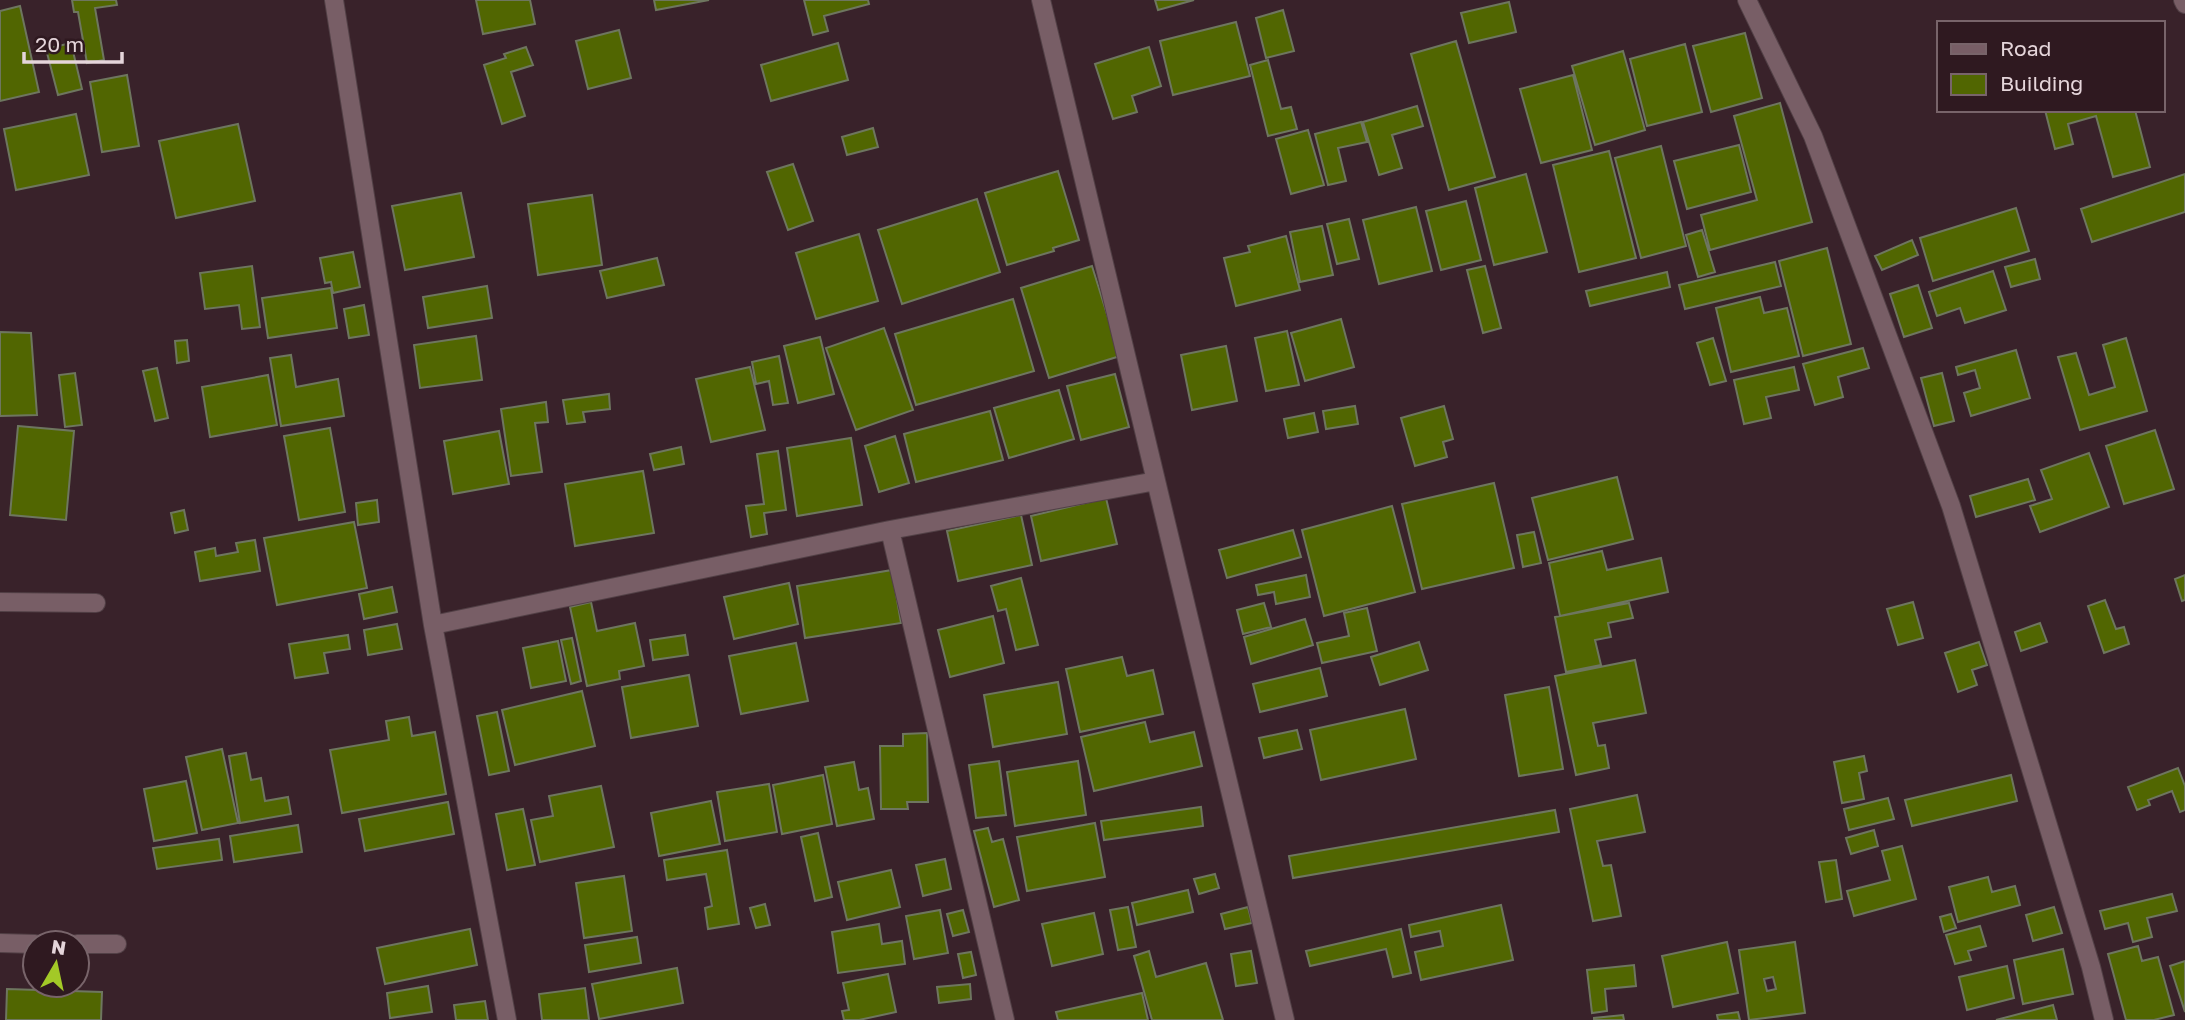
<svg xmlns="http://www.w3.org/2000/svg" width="2185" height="1020" font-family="'Golos Text',sans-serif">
  <rect width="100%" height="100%" fill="#39222a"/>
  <!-- building -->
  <path fill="#516601" stroke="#6e765f" stroke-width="2" fill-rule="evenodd" d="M72,0H116L117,5L95,8L104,60L87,63L78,12H74Z
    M476,0H530L535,24L483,34Z
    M654,0H709L656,10Z
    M804,0H868L869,4L824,16L828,31L813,35Z
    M1155,0H1194L1158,10Z
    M1509,2L1516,32L1469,43L1461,13Z
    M20,6L39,92L0,101V11Z
    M1283,10L1294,51L1266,58L1256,18Z
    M1236,22L1250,76L1173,95L1160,41Z
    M619,30L631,78L588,89L576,41Z
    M1745,33L1762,98L1711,112L1693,46Z
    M1456,41L1495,177L1449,190L1411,54Z
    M71,43L82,89L58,95L46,49Z
    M838,43L848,80L771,101L761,65Z
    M1685,44L1702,112L1647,126L1630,59Z
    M526,47L533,65L511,72L525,116L502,124L484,65L506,58L504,54Z
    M1149,47L1161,86L1132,96L1137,112L1113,119L1095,64Z
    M1623,51L1645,130L1595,145L1572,66Z
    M1268,60L1281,109L1291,107L1297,129L1268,136L1250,65Z
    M127,75L139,146L102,152L90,82Z
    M1573,75L1592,150L1541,163L1520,89Z
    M1780,103L1812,222L1710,250L1701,215L1757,200L1734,116Z
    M1417,106L1423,126L1392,135L1402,168L1379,175L1363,122Z
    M2045,110H2135L2150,167L2113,177L2096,116L2068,124L2073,144L2055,149Z
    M76,114L89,175L16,190L4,129Z
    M1361,122L1367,142L1338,148L1346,181L1328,185L1315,134Z
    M238,124L255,201L176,218L159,141Z
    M873,128L878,147L847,155L842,137Z
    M1308,130L1324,185L1291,194L1276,139Z
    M1739,145L1751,192L1687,209L1674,161Z
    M1661,146L1686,246L1641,258L1615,158Z
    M1609,151L1636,258L1579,272L1553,165Z
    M793,164L813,221L788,230L767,172Z
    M1058,171L1079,240L1053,248L1054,251L1007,265L985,193Z
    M1526,174L1547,252L1494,265L1475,188Z
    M2185,174V212L2092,242L2081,209Z
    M461,193L474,257L405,270L392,206Z
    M592,195L602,265L538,275L528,204Z
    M977,199L1000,272L902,304L878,230Z
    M1466,201L1481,260L1441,270L1426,211Z
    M1416,207L1432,271L1379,284L1363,220Z
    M2016,208L2029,251L1933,281L1920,238Z
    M1349,219L1359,259L1337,264L1327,224Z
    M1322,226L1333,275L1300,282L1290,232Z
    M1702,230L1715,272L1698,277L1686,235Z
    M859,234L878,301L816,319L796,253Z
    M1286,236L1300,290L1236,306L1224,258L1250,252L1248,246Z
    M1912,240L1918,255L1882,270L1875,256Z
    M1827,248L1851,344L1803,356L1779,261Z
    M353,252L360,287L333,293L331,282L325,283L320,258Z
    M657,258L664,285L607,298L600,271Z
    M2035,259L2040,279L2011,287L2005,267Z
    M1775,262L1781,286L1685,309L1679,285Z
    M252,266L260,327L242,329L239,305L205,309L200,273Z
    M1092,266L1120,356L1049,378L1021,288Z
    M1485,266L1501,328L1483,333L1467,270Z
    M1993,271L2006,310L1965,323L1960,308L1937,316L1929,292Z
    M1667,272L1670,287L1590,306L1586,291Z
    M1918,285L1932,328L1904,337L1890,294Z
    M487,286L492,318L428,328L423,297Z
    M331,288L337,328L268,338L262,298Z
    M1760,297L1764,313L1787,308L1799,356L1731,372L1716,308Z
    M1013,299L1034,371L916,405L895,334Z
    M364,305L369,335L349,338L344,309Z
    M1341,319L1354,367L1305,381L1291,333Z
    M884,328L913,410L856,430L826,348Z
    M1287,331L1299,385L1266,391L1255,338Z
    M0,332L31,333L37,415L0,416Z
    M476,336L482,380L420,388L414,345Z
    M820,337L834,394L798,403L784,346Z
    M1713,338L1726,381L1710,385L1697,343Z
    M2126,338L2147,411L2080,430L2058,357L2076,353L2089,395L2115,387L2103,345Z
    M187,340L189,361L177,363L175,341Z
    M1226,346L1237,401L1192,410L1181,355Z
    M1863,348L1869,368L1838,377L1843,397L1815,405L1803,364Z
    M2016,350L2030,398L1971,416L1964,393L1980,388L1975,370L1958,375L1956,367Z
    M291,355L296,387L338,379L344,416L281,426L270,358Z
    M779,356L788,403L773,405L769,381L756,384L752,362Z
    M750,367L765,430L711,442L696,379Z
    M1794,367L1799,390L1766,397L1771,418L1744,424L1734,380Z
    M157,368L168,418L155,421L143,371Z
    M75,373L82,425L65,427L59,375Z
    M1942,373L1954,421L1934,426L1921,378Z
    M1115,374L1129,427L1081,440L1067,386Z
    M268,375L277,425L210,437L202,387Z
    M1059,390L1074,439L1009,458L994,408Z
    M609,394L610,409L583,412L585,422L567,424L563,400Z
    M546,402L548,422L535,423L542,472L511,476L501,409Z
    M1355,406L1358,424L1326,429L1323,411Z
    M1444,406L1453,439L1443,442L1447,457L1415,466L1401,418Z
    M990,411L1003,460L916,482L904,434Z
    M1314,413L1318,432L1288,438L1284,419Z
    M18,426L74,431L66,520L10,515Z
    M330,428L345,512L299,520L284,436Z
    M2155,430L2174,489L2124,504L2106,446Z
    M499,431L509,484L453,494L444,441Z
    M895,436L909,483L879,492L865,446Z
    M851,438L862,505L797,516L787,448Z
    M681,447L684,464L654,470L650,454Z
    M778,451L786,510L764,513L767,534L751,537L746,506L764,504L757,454Z
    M2089,453L2109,507L2040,532L2030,506L2052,499L2041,470Z
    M643,471L654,533L575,546L565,484Z
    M1617,477L1633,539L1548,560L1532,498Z
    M2028,479L2035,500L1976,517L1970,496Z
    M1494,483L1514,568L1422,589L1402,504Z
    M1106,498L1117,544L1041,561L1031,516Z
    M377,500L379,522L358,525L356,503Z
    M1392,506L1415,592L1324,616L1302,530Z
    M184,510L188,530L175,533L171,513Z
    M1021,515L1032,565L958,581L947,531Z
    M354,522L367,588L277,605L264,538Z
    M1293,530L1301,557L1227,578L1219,550Z
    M1534,532L1541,563L1523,567L1517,535Z
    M255,540L260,571L200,581L195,552L215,548L216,556L238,552L236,543Z
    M1602,551L1607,570L1661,558L1668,592L1560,616L1549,563Z
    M892,570L901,623L805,638L797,586Z
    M1306,575L1310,597L1276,604L1274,592L1258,595L1256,585Z
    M2185,575V600L2182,601L2175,579Z
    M1021,578L1038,645L1016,650L1006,609L998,611L991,586Z
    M789,583L798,624L734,639L724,597Z
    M392,587L397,612L364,619L359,594Z
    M2105,600L2116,629L2124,627L2129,644L2104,653L2088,606Z
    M591,602L597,631L635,623L644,666L619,671L620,679L587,686L570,607Z
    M1913,602L1923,638L1898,645L1887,609Z
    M1264,603L1271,627L1243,634L1237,610Z
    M1629,603L1633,618L1608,623L1611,637L1595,640L1601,665L1566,672L1555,617Z
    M1367,608L1377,651L1322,663L1317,643L1349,636L1344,613Z
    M993,616L1004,663L950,677L938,630Z
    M1305,619L1313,645L1251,664L1244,637Z
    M2040,623L2047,642L2021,651L2015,632Z
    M397,624L402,649L368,655L364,630Z
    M348,635L350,649L324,653L328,673L295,678L289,644Z
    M685,635L688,655L653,660L650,640Z
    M572,638L581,681L571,684L561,640Z
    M558,641L566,681L531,688L523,648Z
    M1419,642L1428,670L1380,685L1371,657Z
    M1979,642L1987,665L1972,670L1977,685L1958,692L1945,653Z
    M796,643L808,701L741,714L729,656Z
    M1122,657L1127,676L1153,670L1163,714L1080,732L1066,669Z
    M1635,660L1646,713L1593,723L1598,746L1605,745L1609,768L1576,775L1555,676Z
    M1320,668L1327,696L1260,712L1253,684Z
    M689,675L698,726L631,738L622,687Z
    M1058,682L1067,734L993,747L984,695Z
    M1549,687L1563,769L1519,776L1505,695Z
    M582,691L595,746L515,765L502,710Z
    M1405,709L1416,759L1321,780L1310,730Z
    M497,712L509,771L489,775L477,716Z
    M409,717L412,736L435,732L446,794L342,813L330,750L389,740L386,721Z
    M1145,722L1150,742L1194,732L1202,766L1094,791L1081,737Z
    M1297,730L1302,749L1264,758L1259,738Z
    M927,733L928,802H907L908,809H881L880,746H903V734Z
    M222,749L238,823L202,830L186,757Z
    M246,753L251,780L261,778L265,801L288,797L291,814L240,823L229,756Z
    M1864,756L1867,771L1859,773L1864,799L1842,803L1834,762Z
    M999,761L1006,815L976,818L969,765Z
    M1078,761L1086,815L1015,826L1007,772Z
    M854,762L859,790L868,788L874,819L837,826L825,767Z
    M2178,768L2185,786V810L2180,812L2172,791L2148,800L2150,805L2137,810L2128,787Z
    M823,775L832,824L782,834L773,785Z
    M2011,775L2017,801L1912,826L1905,800Z
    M186,781L197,833L154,841L144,789Z
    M769,784L777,832L725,841L717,792Z
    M601,786L614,847L540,862L531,820L553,816L549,796Z
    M1637,795L1645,832L1597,841L1603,866L1611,865L1621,916L1593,921L1570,809Z
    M1888,798L1894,819L1849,830L1844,809Z
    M711,801L720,844L659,856L651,813Z
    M448,802L454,834L365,851L359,819Z
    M1201,807L1203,826L1104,840L1101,821Z
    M523,809L535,865L507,870L496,814Z
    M1555,810L1559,832L1293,878L1289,856Z
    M1095,823L1105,877L1027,891L1017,837Z
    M298,825L302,852L234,862L230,836Z
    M988,828L992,842L1003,839L1019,900L994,907L974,831Z
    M1874,830L1878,846L1851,854L1846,838Z
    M818,833L832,897L815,901L801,837Z
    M219,839L222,860L157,869L153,848Z
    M1902,846L1916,899L1854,916L1847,891L1890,880L1882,851Z
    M727,850L739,924L708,929L705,908L712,906L706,874L667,880L664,860Z
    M945,859L951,889L923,896L916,865Z
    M1836,860L1842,899L1826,902L1819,862Z
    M891,870L900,907L847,920L838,882Z
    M1215,874L1219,888L1199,894L1194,879Z
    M624,876L632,931L584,938L576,883Z
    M1988,877L1992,892L2015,886L2020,905L1958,922L1949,887Z
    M1188,890L1193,912L1137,925L1132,903Z
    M2172,894L2177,911L2147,918L2152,937L2133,942L2128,923L2105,929L2100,911Z
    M765,904L770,925L756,928L750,908Z
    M1501,905L1513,960L1421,980L1415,952L1443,946L1440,931L1411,937L1409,925Z
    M1128,907L1136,947L1118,950L1110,910Z
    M1248,907L1252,923L1225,929L1221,914Z
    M2054,907L2062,933L2033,941L2026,915Z
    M940,910L948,953L914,959L906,916Z
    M963,910L969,932L953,936L947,914Z
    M1094,913L1103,954L1052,966L1042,924Z
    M1951,914L1956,928L1944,932L1940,917Z
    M879,924L882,944L902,941L905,964L838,973L832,932Z
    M1980,926L1986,946L1968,951L1971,960L1955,964L1946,935Z
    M470,929L477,965L385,984L377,948Z
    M1401,929L1411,973L1393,977L1386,949L1310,966L1306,951Z
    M637,937L641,963L589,972L585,945Z
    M1727,942L1738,993L1673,1007L1662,956Z
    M1795,942L1805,1013L1749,1020L1739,950ZM1773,977L1776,989L1767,991L1764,979Z
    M2138,946L2142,961L2158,957L2174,1015L2154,1020H2126L2108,954Z
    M2063,949L2073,994L2023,1004L2014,960Z
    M1149,951L1156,977L1206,963L1223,1020H1152L1134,956Z
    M1251,951L1257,983L1236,986L1231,954Z
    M971,952L976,975L963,978L958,954Z
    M2185,961V1012L2170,966Z
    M1634,965L1636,986L1605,989L1607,1011L1592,1013L1587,970Z
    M2007,966L2014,998L1967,1010L1959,977Z
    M677,968L683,1003L599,1019L592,984Z
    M888,974L896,1012L859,1020H844L842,1011L849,1010L843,983Z
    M970,984L971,999L939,1003L937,987Z
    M428,986L432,1012L390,1018L387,993Z
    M585,988L589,1020H542L539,994Z
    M7,989L102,992L101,1020H6Z
    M1142,993L1148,1020H1058L1056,1012Z
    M485,1001L488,1020H456L454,1005Z
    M2053,1005L2057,1020H1996Z
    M1738,1012L1740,1020H1718L1717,1015Z
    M1623,1015L1624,1020H1594V1018Z"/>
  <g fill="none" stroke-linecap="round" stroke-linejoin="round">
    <defs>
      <path id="minor" d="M334,0L433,625L507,1020
        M1041,0L1285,1020
        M1747,0L1813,136L1951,506L2091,967L2104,1020
        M2183,0L2185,4
        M890,530L1005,1020
        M0,602L96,603
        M433,625L890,530L1156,481
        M0,943L35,944
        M77,944H117"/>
    </defs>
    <!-- minor casing -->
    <use href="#minor" stroke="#524046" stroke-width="20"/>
    <!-- minor -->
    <use href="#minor" stroke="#785e66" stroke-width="18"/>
  </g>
  <!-- legend -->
  <rect x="1937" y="21" width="228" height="91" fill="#2f1920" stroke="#78646a" stroke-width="2"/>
  <rect x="1951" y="44" width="35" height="10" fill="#785e66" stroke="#78646a" stroke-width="2"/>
  <text x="2000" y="56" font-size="21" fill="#e5d5da">Road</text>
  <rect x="1951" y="74" width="35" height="21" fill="#516601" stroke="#78646a" stroke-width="2"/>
  <text x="2000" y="91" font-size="21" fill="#e5d5da">Building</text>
  <!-- north arrow -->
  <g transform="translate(56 964) rotate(9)"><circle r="33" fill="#2f1920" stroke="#78646a" stroke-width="2"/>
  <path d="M0-5L12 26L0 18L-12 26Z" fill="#a3c927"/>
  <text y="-10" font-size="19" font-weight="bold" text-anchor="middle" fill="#e5d5da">N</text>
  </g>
  <!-- scale -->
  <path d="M24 52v10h98v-10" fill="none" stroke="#e5d5da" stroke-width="3.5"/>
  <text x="35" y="52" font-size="21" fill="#e5d5da" stroke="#2f1920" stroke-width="5" paint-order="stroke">20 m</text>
</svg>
